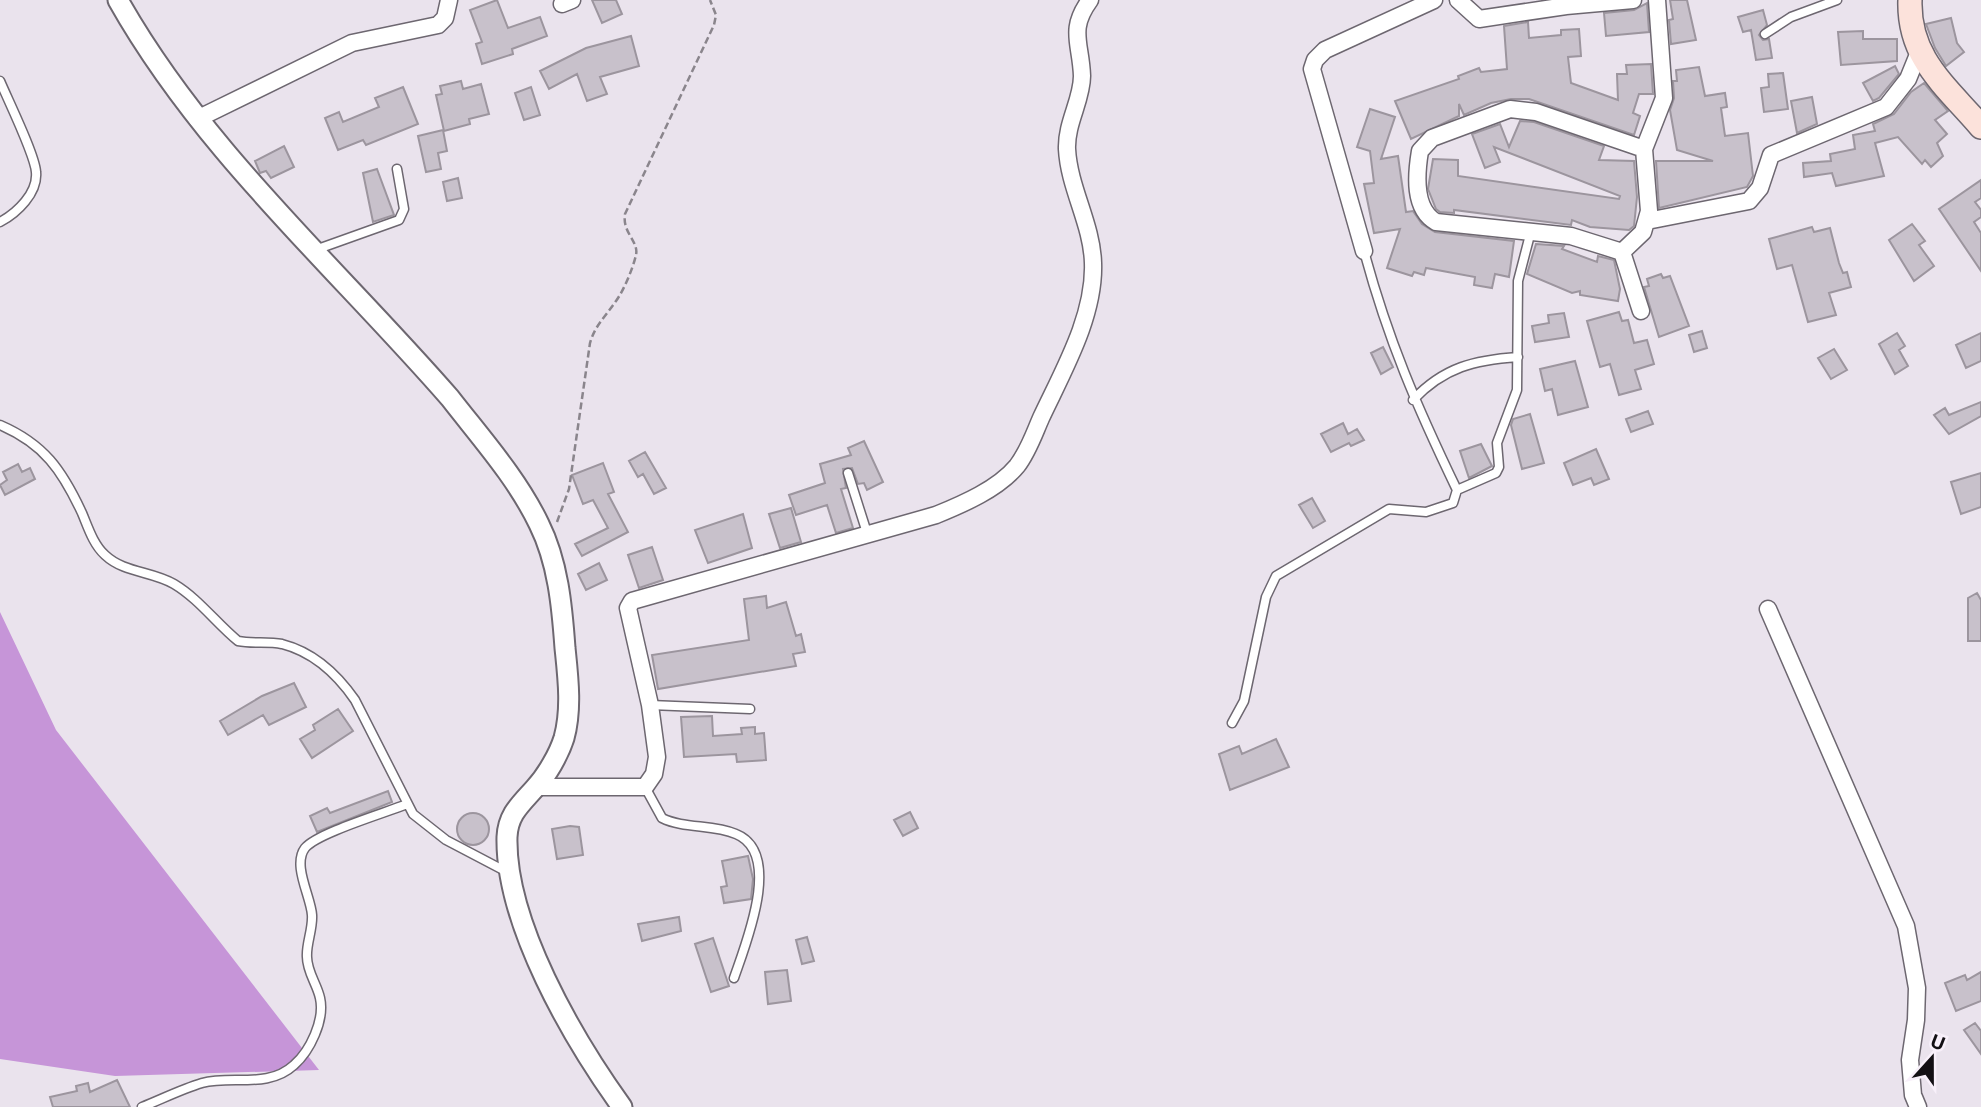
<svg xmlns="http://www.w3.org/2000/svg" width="1981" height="1107" font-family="'Open Sans',sans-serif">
  <rect width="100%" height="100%" fill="#eae3ed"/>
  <!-- forest -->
  <path fill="#c695d8" d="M0,612L56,730L319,1070L115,1076L0,1059Z"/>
  <!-- building -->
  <path fill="#c8c1cb" stroke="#9c959e" stroke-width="2" d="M497,0L508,28L540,17L547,36L512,49L513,54L482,64L476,44L482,42L470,10Z
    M592,0H616L622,14L602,23Z
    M1670,0H1687L1696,40L1671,44L1669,20L1673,19Z
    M1647,3L1649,32L1606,36L1604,13L1634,10Z
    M1763,10L1767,25L1759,35L1763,40L1769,39L1772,58L1756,60L1751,30L1743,32L1738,17Z
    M1951,18L1957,43L1964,52L1946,66L1935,48L1926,24Z
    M1528,22L1529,38L1561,35V30L1579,29L1581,56L1568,57L1571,83L1618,100L1617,74H1627L1626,65L1651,64L1653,94H1639L1633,113L1640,116L1634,135L1529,99H1511L1491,103L1464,115L1459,104V116L1411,139L1395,101L1459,79L1458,76L1479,68L1481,72L1507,69L1504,26Z
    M1863,31V39H1897V61L1841,65L1838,32Z
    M631,36L639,66L600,77L607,94L587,101L577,74L549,89L540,71L586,48Z
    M1895,66L1899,74L1879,98L1873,101L1863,83Z
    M1699,67L1705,96L1725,93L1727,107L1721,108L1725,136L1748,133L1753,176L1747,187L1659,208L1656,161H1713L1677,150L1670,110L1674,98L1673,81H1677L1676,70Z
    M1783,73L1788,109L1764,112L1761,88L1769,87L1768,74Z
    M461,81L463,89L481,84L489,114L469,119L470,124L444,131L436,95L442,94L440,86Z
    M1924,83L1948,111L1935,120L1947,134L1937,143L1943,156L1931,167L1925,160L1922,164L1898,137L1875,143L1884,176L1836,186L1832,173L1804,177L1803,163L1831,161L1830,154L1855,149L1853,135L1875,131L1873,124L1894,114L1911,92Z
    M403,87L418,124L366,145L363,140L338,150L325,118L339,112L343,122L379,107L375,98Z
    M531,87L540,115L524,120L515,93Z
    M1812,97L1817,124L1797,133L1791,101Z
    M1370,109L1395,117L1381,159L1398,156L1406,212L1413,211L1422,224L1435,232L1514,241L1509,277L1495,274L1492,288L1474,285L1475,277L1426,268L1424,275L1414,272L1412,276L1387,268L1400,229L1374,233L1364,184L1374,183L1370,151L1357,147Z
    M1520,121L1534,122L1604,146L1599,160L1634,161L1637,197L1634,226L1629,230L1590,227L1572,220L1571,225L1454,210V213L1440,212L1436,209L1428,189L1433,159L1458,160V176L1619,199L1620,196L1494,147L1500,162L1485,168L1472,134L1500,124L1509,147Z
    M443,130L447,151L438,153L441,169L426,172L418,136Z
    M284,146L294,167L271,178L266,171L260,173L255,161Z
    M377,169L394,215L373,222L363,173Z
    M458,178L462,198L447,201L443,182Z
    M1981,180V198L1975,202L1981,210V217L1974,222L1981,233V271L1939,209Z
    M1912,224L1925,241L1919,245L1934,266L1914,281L1889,240Z
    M1812,227L1814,232L1830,228L1839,263L1843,273L1847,272L1851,287L1829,293L1836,315L1808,322L1792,265L1777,269L1769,239Z
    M1536,244L1564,246L1562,249L1597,262L1598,256L1614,260L1620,289L1618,301L1580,295V291L1572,293L1527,274Z
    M1661,274L1663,278L1670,276L1689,326L1659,337L1644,287L1649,286L1647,279Z
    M1619,312L1622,321L1628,320L1634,343L1647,340L1654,364L1635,370L1641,389L1619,395L1610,364L1600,367L1587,321Z
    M1564,313L1569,337L1535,342L1532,326L1549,323L1548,315Z
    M1702,331L1707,348L1694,352L1689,335Z
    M1897,333L1905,346L1899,350L1908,366L1895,374L1879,344Z
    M1981,333V361L1966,368L1956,345Z
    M1383,347L1393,367L1381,374L1371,353Z
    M1834,349L1847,370L1831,379L1818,358Z
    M1575,361L1588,407L1558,415L1552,389L1545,391L1540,369Z
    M1981,402V416L1949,434L1934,415L1945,408L1949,415Z
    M1648,411L1653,424L1631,432L1626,419Z
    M1530,414L1544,463L1522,469L1511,425L1513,419Z
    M1343,423L1348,434L1357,429L1364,440L1351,446L1349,443L1331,452L1321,434Z
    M864,441L883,482L867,490L864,483L858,484L852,468L843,469L846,488L841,489L853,528L836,533L827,505L796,515L789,495L825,483L820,464L851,455L848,448Z
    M1481,444L1492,466L1469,478L1460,451Z
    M1596,449L1609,479L1594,485L1591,478L1573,485L1564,463Z
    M645,452L666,488L654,494L643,474L638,477L629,461Z
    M603,463L614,492L608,494L628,532L582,556L575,544L608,528L593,500L583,504L572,475Z
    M18,464L22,472L30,468L35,479L5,495L0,485L7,480L3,472Z
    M1981,473V507L1961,514L1951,482Z
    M1312,498L1325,521L1313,528L1299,505Z
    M791,508L801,542L780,548L769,514Z
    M743,514L752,548L708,563L695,530Z
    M652,547L663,580L639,588L628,555Z
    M599,563L607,580L586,590L578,574Z
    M1977,593L1981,600V641H1968V598Z
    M766,596L767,608L786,602L796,636L801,634L805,652L793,654L796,666L658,689L652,655L749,640L744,599Z
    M294,683L306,707L269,725L263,715L228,735L220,721L262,696Z
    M338,709L353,731L312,758L300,739L315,730L313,725Z
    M712,716L713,736L742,734L741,728L755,727V734L764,733L766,760L737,762L736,754L684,757L681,717Z
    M1276,739L1289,767L1230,790L1219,754L1239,746L1242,754Z
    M388,791L392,802L317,832L310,816L327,808L330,813Z
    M910,812L918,828L903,836L894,820Z
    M457 829a16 16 0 1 1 32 0a16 16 0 1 1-32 0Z
    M570,826L579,827L583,855L557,859L552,829Z
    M748,856L753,879L751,899L724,903L721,887L727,886L722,861Z
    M679,917L681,931L642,941L638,924Z
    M807,937L814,961L802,964L796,940Z
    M713,938L729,986L711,992L695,944Z
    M787,970L791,1001L768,1004L765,972Z
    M1981,972V1001L1956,1011L1945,983L1965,975L1967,980Z
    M1975,1023L1981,1031V1054L1964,1030Z
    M117,1080L130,1107H53L50,1097L77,1091L76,1086L88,1083L90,1092Z"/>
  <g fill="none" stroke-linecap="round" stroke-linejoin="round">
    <defs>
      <path id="service" d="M1765,34L1791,17L1837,0
        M0,81C8,100 35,155 36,172C38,193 17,213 0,222
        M315,250L399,220L404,209L397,169
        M1364,251C1388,340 1417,407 1457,490
        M1413,400C1444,367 1475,360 1518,357
        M0,425C44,444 62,470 82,513C88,527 93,544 105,555C124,573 152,571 174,584C199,599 216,623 238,641C253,644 268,641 282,644C313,652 337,674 355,700L413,814L446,840L507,872
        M848,473L868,536
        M650,705L750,709
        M1232,723L1244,701L1266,597L1276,576L1389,509L1426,512L1453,503L1457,490L1496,473L1499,467L1497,443L1517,390L1518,281L1531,231
        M645,787L662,818C684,829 713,824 736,834C783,853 746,943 734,978
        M142,1107C162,1099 182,1089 202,1083C232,1075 268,1089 294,1065C310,1051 325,1020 320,998C317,984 307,972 307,957C306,944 313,929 312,915C311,897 292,865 305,848C317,833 385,813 407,804"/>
      <path id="minor" d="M1458,0L1479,19L1566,6L1633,0
        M562,4L572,0
        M197,119L352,43L438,25L445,18L449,0
        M1647,221L1749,201L1760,188L1771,155L1886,107L1908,79L1919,52
        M1364,251L1312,69L1315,60L1325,50L1434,0
        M1622,252L1571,236L1436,222C1413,209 1416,175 1420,151L1432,138L1510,109L1536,112L1644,149
        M1622,252L1643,232L1649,211L1644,149L1664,98L1657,0
        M1622,252L1641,311
        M1768,609L1906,926L1917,988L1916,1020L1910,1060L1913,1095L1918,1107
        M537,787H645L654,774L657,757L650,705L628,608L632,601L936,515C963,504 998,489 1017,466C1028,452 1034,434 1041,418C1063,371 1095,316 1093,263C1092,224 1069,188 1067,149C1066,123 1082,100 1082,76C1081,43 1068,30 1090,0"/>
      <path id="tertiary" d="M118,0C203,151 337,268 450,398C481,438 517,478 539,524C558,562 562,606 565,648C568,677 572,709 564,738C559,754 547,775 535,788C521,804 508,814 507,837C505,923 573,1039 622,1107"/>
      <path id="secondary" d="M1910,0C1908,58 1946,86 1981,127"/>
    </defs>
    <!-- service casing -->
    <use href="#service" stroke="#6d6770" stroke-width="11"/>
    <!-- minor casing -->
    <use href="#minor" stroke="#6d6770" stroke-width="19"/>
    <!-- tertiary casing -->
    <use href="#tertiary" stroke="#6d6770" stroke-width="23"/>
    <!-- secondary casing -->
    <use href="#secondary" stroke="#6d6770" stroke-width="26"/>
    <!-- path -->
    <path stroke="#8a858c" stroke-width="2.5" stroke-dasharray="7 3.5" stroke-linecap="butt" d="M557,522L569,489L590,343C595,325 606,316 616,301C624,290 633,268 636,255C639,241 622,233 625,214L714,25L716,15L710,0"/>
    <!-- service -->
    <use href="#service" stroke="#fff" stroke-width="8"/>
    <!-- minor -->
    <use href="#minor" stroke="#fff" stroke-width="16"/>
    <!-- tertiary -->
    <use href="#tertiary" stroke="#fff" stroke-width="19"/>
    <!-- secondary -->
    <use href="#secondary" stroke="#fce2db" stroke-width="23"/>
  </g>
  <!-- north arrow -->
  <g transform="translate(1932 1058) rotate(21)" stroke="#f8f0fa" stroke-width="5" paint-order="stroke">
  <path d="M0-5L12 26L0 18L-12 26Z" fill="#131014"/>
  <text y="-10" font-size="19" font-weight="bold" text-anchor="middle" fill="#131014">U</text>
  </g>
</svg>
